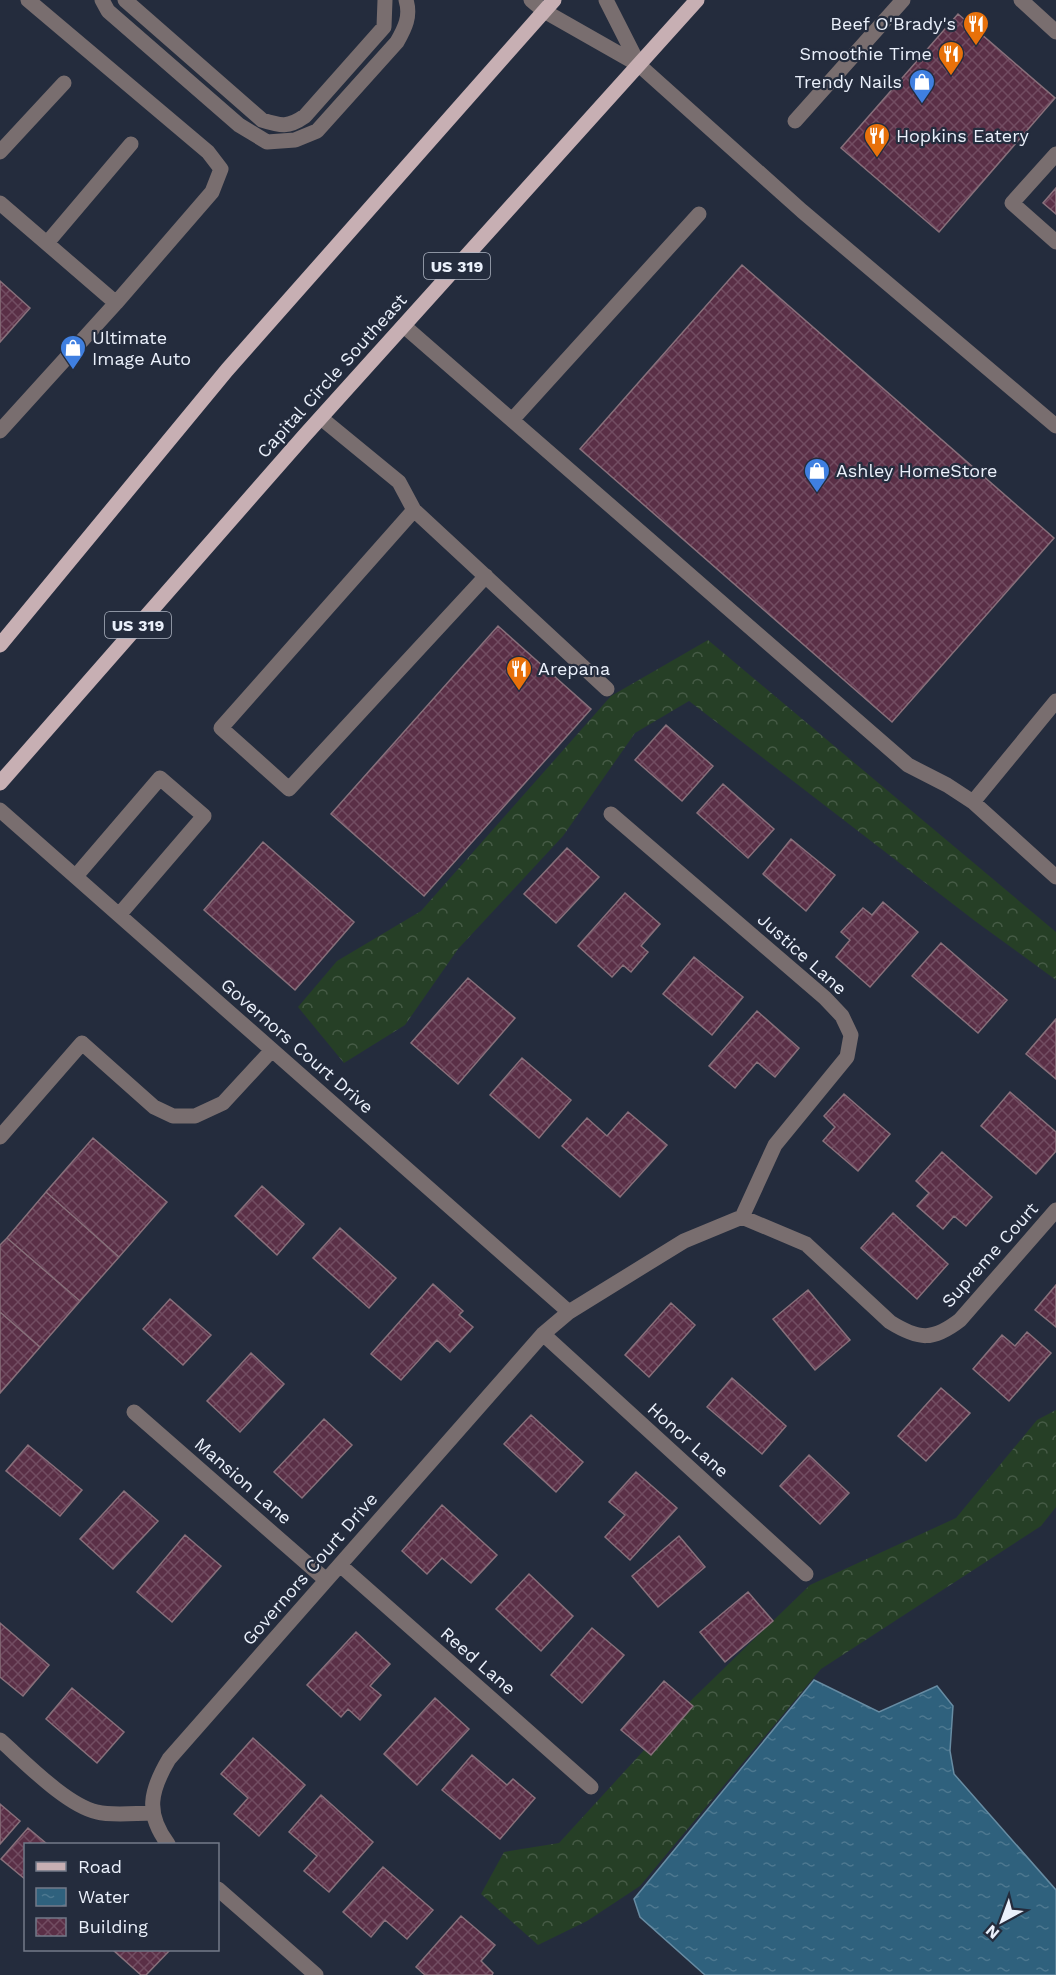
<svg xmlns="http://www.w3.org/2000/svg" width="1056" height="1975" font-family="'Work Sans',sans-serif">
  <defs>
    <pattern id="forest-crowns" width="20" height="18" patternUnits="userSpaceOnUse" patternTransform="scale(1.5)"><rect width="20" height="18" fill="#263f26"/><path d="M2 6a3 3 0 1 1 6 0M12 15a3 3 0 1 1 6 0" fill="none" stroke="#465b46"/></pattern>
    <pattern id="water-ripples" width="26" height="14" patternUnits="userSpaceOnUse" patternTransform="scale(1.5)"><rect width="26" height="14" fill="#2f617d"/><path d="M2 4q2-2 4 0t4 0M15 11q2-2 4 0t4 0" fill="none" stroke="#4d7890"/></pattern>
    <pattern id="building-cross-hatch" width="8" height="8" patternUnits="userSpaceOnUse" patternTransform="scale(1.5)"><rect width="8" height="8" fill="#5a2f46"/><path d="M0 0l8 8M0 8l8-8" fill="none" stroke="#724d62"/></pattern>
  </defs>
  <rect width="100%" height="100%" fill="#242c3d"/>
  <!-- forest -->
  <path fill="url(#forest-crowns)" d="M708,640L1056,932V980L975,921L689,701L635,733L563,836L458,949L405,1025L344,1063L298,1007L337,961L421,911L611,696Z
    M1056,1410V1507L1041,1526L821,1669L640,1886L587,1921L538,1945L481,1894L504,1852L559,1843L678,1713L810,1585L956,1518L1037,1420Z"/>
  <!-- water -->
  <path fill="url(#water-ripples)" stroke="#678ca3" stroke-width="1.5" d="M814,1680L879,1712L937,1686L953,1706L950,1751L954,1774L1056,1890V1975H705L640,1917L634,1899Z"/>
  <!-- building -->
  <path fill="url(#building-cross-hatch)" stroke="#88707b" stroke-width="1.5" d="M958,14L1055,98L939,232L841,148Z
    M1056,188V214L1043,203Z
    M742,265L1054,538L892,722L580,449Z
    M0,281L30,308L0,342Z
    M498,626L591,709L424,896L331,814Z
    M666,725L713,766L682,801L635,760Z
    M723,784L774,829L748,858L697,813Z
    M791,839L835,875L806,911L763,874Z
    M263,842L354,922L295,990L204,910Z
    M567,848L599,877L556,923L524,894Z
    M625,893L660,924L641,946L648,952L631,972L623,965L612,977L578,946Z
    M883,902L918,932L870,987L836,957L850,940L841,932L863,908L872,915Z
    M941,943L1007,1000L978,1033L912,976Z
    M694,957L743,997L712,1035L663,994Z
    M468,978L515,1018L458,1084L411,1043Z
    M757,1011L799,1048L775,1077L757,1062L735,1088L709,1066Z
    M1056,1019V1079L1026,1054Z
    M522,1058L571,1100L539,1138L490,1095Z
    M1010,1092L1056,1132V1151L1036,1174L981,1126Z
    M844,1094L890,1134L858,1171L823,1141L835,1127L824,1116Z
    M628,1112L667,1145L620,1197L562,1146L587,1118L607,1136Z
    M93,1138L167,1202L119,1257L46,1192Z
    M942,1152L992,1197L966,1226L954,1216L943,1229L917,1206L929,1193L916,1181Z
    M262,1186L304,1224L277,1255L235,1216Z
    M46,1192L119,1257L80,1301L7,1238Z
    M893,1213L948,1264L917,1299L861,1248Z
    M340,1228L396,1278L369,1308L313,1258Z
    M7,1238L80,1301L40,1347L0,1312V1245Z
    M433,1284L463,1311L459,1315L473,1327L450,1352L437,1340L401,1380L371,1354Z
    M1056,1285V1327L1035,1310Z
    M808,1290L850,1340L815,1370L773,1319Z
    M170,1299L211,1335L183,1365L143,1329Z
    M671,1303L695,1325L649,1377L625,1355Z
    M0,1312L40,1347L0,1393Z
    M1027,1332L1051,1353L1009,1401L973,1369L1002,1335L1015,1346Z
    M251,1353L284,1384L240,1432L207,1401Z
    M732,1378L786,1426L762,1454L707,1407Z
    M941,1388L970,1413L926,1461L898,1436Z
    M531,1415L583,1462L556,1492L504,1444Z
    M324,1419L352,1445L302,1498L274,1472Z
    M28,1445L82,1490L60,1516L6,1471Z
    M809,1455L849,1493L820,1524L780,1486Z
    M636,1472L677,1508L630,1560L605,1537L625,1515L609,1502Z
    M124,1491L158,1521L113,1569L80,1539Z
    M442,1505L497,1555L471,1583L442,1558L427,1574L402,1551Z
    M185,1535L221,1566L172,1622L137,1592Z
    M679,1536L705,1567L658,1607L632,1576Z
    M529,1574L573,1616L541,1651L496,1609Z
    M748,1592L773,1621L725,1662L700,1632Z
    M0,1623L49,1665L23,1696L0,1677Z
    M592,1628L624,1655L582,1703L551,1675Z
    M356,1632L390,1664L370,1686L381,1695L360,1720L348,1709L341,1717L307,1685Z
    M664,1681L693,1706L651,1755L621,1730Z
    M72,1688L124,1732L97,1763L46,1719Z
    M435,1698L469,1729L417,1785L384,1754Z
    M253,1738L305,1785L259,1836L234,1814L248,1798L221,1774Z
    M472,1755L507,1785L513,1779L535,1798L500,1839L442,1790Z
    M321,1795L373,1842L329,1892L304,1871L317,1856L289,1832Z
    M0,1804L20,1821L0,1844Z
    M28,1828L47,1844H26V1880L1,1859Z
    M383,1867L433,1910L407,1939L385,1920L371,1937L343,1912Z
    M461,1916L495,1945L481,1961L493,1973L492,1975H425L416,1967Z
    M113,1950H170L146,1975H141Z"/>
  <g fill="none" stroke-linecap="round" stroke-linejoin="round">
    <!-- minor -->
    <path stroke="#796e6f" stroke-width="15" d="M102,0L108,11L239,125L267,142L295,140L317,131L397,42C405,28 411,16 406,0
      M125,0L262,120C281,126 288,128 305,116L384,27L385,0
      M531,0L544,11L639,65L802,211L1056,426
      M606,0L639,65
      M1021,0L1056,32
      M795,121L903,0
      M0,152L64,83
      M1056,154L1012,203L1056,242
      M0,203L116,303
      M47,243L131,144
      M404,326L908,765L947,785L973,802L1056,877
      M321,418L399,482L414,510L607,689
      M512,420L699,214
      M0,431L116,303L212,192L221,169L208,152L28,0
      M414,510L221,728L289,789L486,576
      M973,802L1056,701
      M0,810L569,1312
      M611,814L825,998L842,1016L851,1035L847,1057L775,1145L742,1217
      M76,876L160,778L204,816L119,915
      M0,1137L82,1043L154,1107L173,1116H195L223,1103L272,1050
      M742,1217L806,1244L890,1322C919,1340 933,1341 960,1320L1056,1210
      M543,1334L806,1574
      M134,1412L326,1580
      M340,1565L591,1787
      M0,1740C24,1761 66,1805 97,1812C112,1816 136,1813 153,1813
      M168,1844C145,1813 150,1791 169,1759L543,1334L569,1312L684,1241L742,1217
      M218,1889L316,1975"/>
    <!-- major -->
    <path stroke="#c7afb3" stroke-width="15" d="M0,645L227,370L554,0
      M0,783L305,435L697,0"/>
  </g>
  <!-- icons -->
  <defs>
    <symbol id="restaurant-pin" viewBox="-11 -11 22 30"><path d="M0 17L-7.5 6A9.5 9.5 0 1 1 7.5 6Z" fill="#e8710a" stroke="#242c3d"/><path d="M-5-6h1v4h1v-4h1v4h1v-4h1v5L-1.5 .5V6h-2V.5L-5-1ZM5-6V6H3V1.5H1.5Q1.5-4 5-6Z" fill="#fff"/></symbol>
    <symbol id="shop-pin" viewBox="-11 -11 22 30"><path d="M0 17L-7.5 6A9.5 9.5 0 1 1 7.5 6Z" fill="#3f7fe0" stroke="#242c3d"/><path d="M-5-2.5h2.3a2.7 3.5 0 0 1 5.4 0H5L5.5 6h-11ZM-1.5-2.5h3a1.5 2.3 0 0 0-3 0Z" fill="#fff"/></symbol>
  </defs>
  <g fill-rule="evenodd">
    <use href="#restaurant-pin" x="961" y="9" width="30" height="40"/>
    <use href="#restaurant-pin" x="936" y="39" width="30" height="40"/>
    <use href="#shop-pin" x="907" y="67" width="30" height="40"/>
    <use href="#restaurant-pin" x="862" y="121" width="30" height="40"/>
    <use href="#shop-pin" x="58" y="333" width="30" height="40"/>
    <use href="#shop-pin" x="802" y="456" width="30" height="40"/>
    <use href="#restaurant-pin" x="504" y="654" width="30" height="40"/>
  </g>
  <g text-anchor="middle" stroke-width="4.5" stroke-linejoin="round" paint-order="stroke">
    <!-- shield labels -->
    <g fill="#242c3d" stroke="#afb5c2" stroke-width="1.5">
      <rect x="424" y="253" width="66" height="26" rx="4.5"/>
      <rect x="105" y="612" width="66" height="26" rx="4.5"/>
    </g>
    <g font-size="16" font-weight="bold" fill="#eaf0fb">
      <text x="457" y="272">US 319</text>
      <text x="138" y="631">US 319</text>
    </g>
    <!-- poi labels -->
    <g font-size="18" fill="#eaf0fb" stroke="#242c3d" text-anchor="start">
      <text x="956" y="30" text-anchor="end">Beef O'Brady's</text>
      <text x="932" y="60" text-anchor="end">Smoothie Time</text>
      <text x="902" y="88" text-anchor="end">Trendy Nails</text>
      <text x="896" y="142">Hopkins Eatery</text>
      <text x="92" y="344">Ultimate<tspan x="92" dy="21">Image Auto</tspan></text>
      <text x="836" y="477">Ashley HomeStore</text>
      <text x="538" y="675">Arepana</text>
    </g>
    <!-- street labels -->
    <g font-size="18" fill="#eaf0fb" stroke="#242c3d">
      <text transform="translate(332 376) rotate(-48)" y="6">Capital Circle Southeast</text>
      <text transform="translate(802 954) rotate(42)" y="6">Justice Lane</text>
      <text transform="translate(297 1046) rotate(41)" y="6">Governors Court Drive</text>
      <text transform="translate(990 1255) rotate(-48)" y="6">Supreme Court</text>
      <text transform="translate(688 1440) rotate(42)" y="6">Honor Lane</text>
      <text transform="translate(243 1481) rotate(41)" y="6">Mansion Lane</text>
      <text transform="translate(310 1569) rotate(-49)" y="6">Governors Court Drive</text>
      <text transform="translate(478 1661) rotate(41)" y="6">Reed Lane</text>
    </g>
  </g>
  <!-- legend -->
  <rect x="24" y="1843" width="195" height="108" fill="#242c3d" stroke="#737a89" stroke-width="1.5"/>
  <rect x="36" y="1862" width="30" height="9" fill="#c7afb3" stroke="#737a89" stroke-width="1.5"/>
  <text x="78" y="1873" font-size="18" fill="#eaf0fb">Road</text>
  <rect x="36" y="1888" width="30" height="18" fill="url(#water-ripples)" stroke="#737a89" stroke-width="1.5"/>
  <text x="78" y="1903" font-size="18" fill="#eaf0fb">Water</text>
  <rect x="36" y="1918" width="30" height="18" fill="url(#building-cross-hatch)" stroke="#737a89" stroke-width="1.5"/>
  <text x="78" y="1933" font-size="18" fill="#eaf0fb">Building</text>
  <!-- north arrow -->
  <g transform="translate(1002 1921) rotate(221)" stroke="#242c3d" stroke-width="4.5" paint-order="stroke">
  <path d="M0-4.5L10 22L0 15L-10 22Z" fill="#eaf0fb"/>
  <text y="-9" font-size="16" font-weight="bold" text-anchor="middle" fill="#eaf0fb">N</text>
  </g>
</svg>
